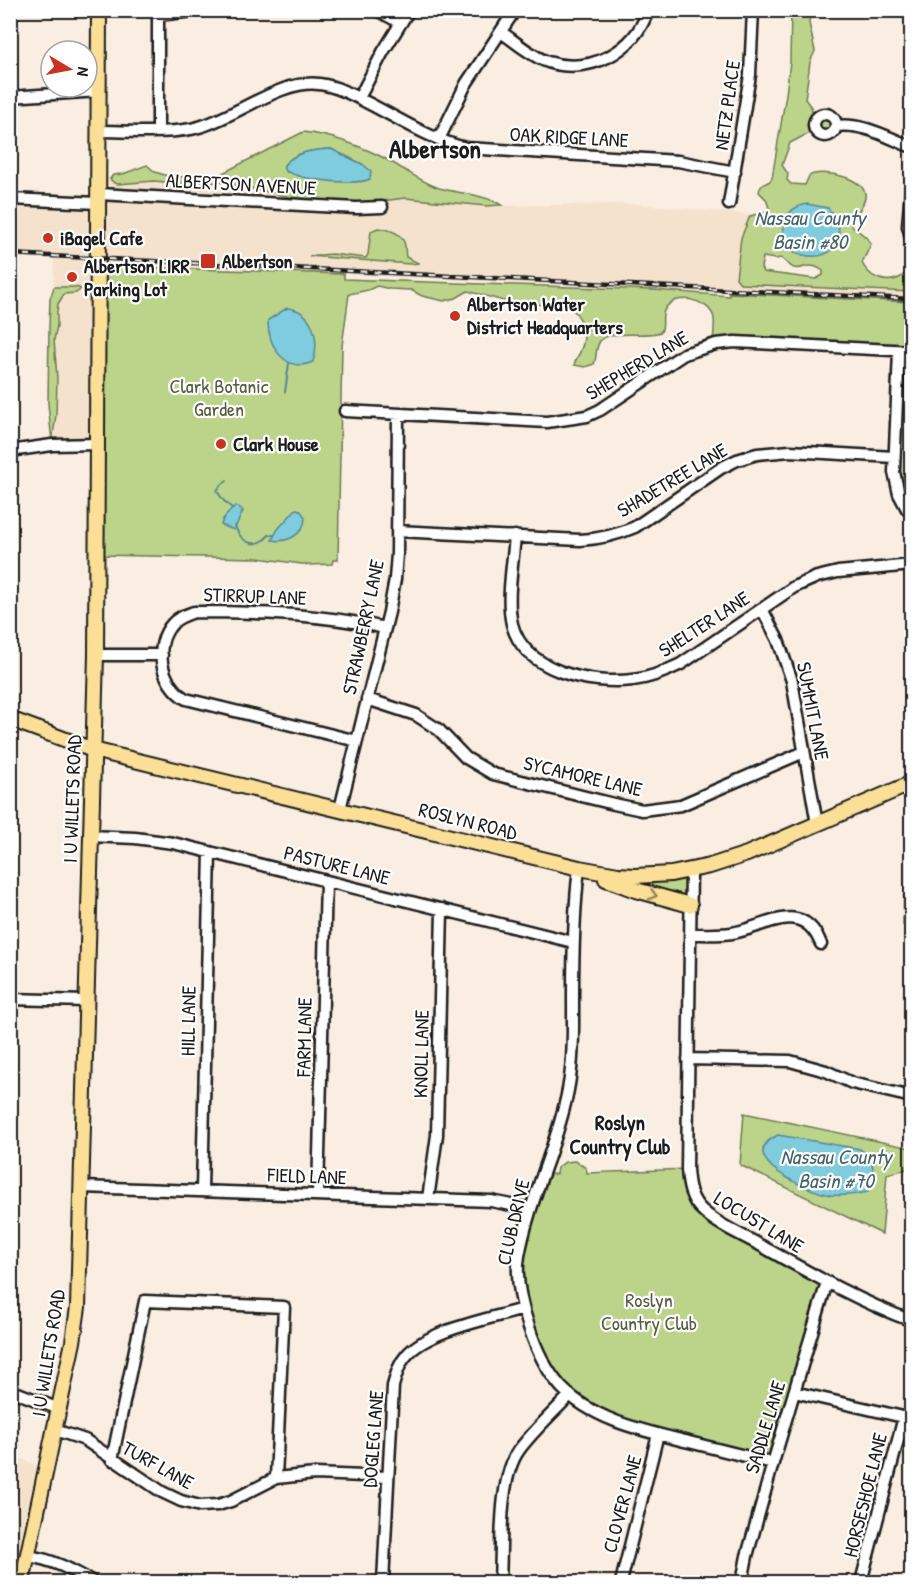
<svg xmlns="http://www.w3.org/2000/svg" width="922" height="1593" font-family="'Patrick Hand',sans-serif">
  <rect width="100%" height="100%" fill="#f9eee1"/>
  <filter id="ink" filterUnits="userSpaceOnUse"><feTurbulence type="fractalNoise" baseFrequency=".0167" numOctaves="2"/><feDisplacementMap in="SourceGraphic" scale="12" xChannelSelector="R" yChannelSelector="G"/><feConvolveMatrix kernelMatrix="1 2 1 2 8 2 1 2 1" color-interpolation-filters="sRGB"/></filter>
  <g filter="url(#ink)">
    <!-- built -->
    <path fill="#f4e2cc" d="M98,178L211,180L295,198L374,203L405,198L487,206L637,204L752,215L741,284L911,292V302L344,274L98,266L97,444L52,445L54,259L11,258L10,199L98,203Z
      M11,1454L46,1470L21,1582H11Z"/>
    <!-- green -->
    <path fill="#bcd48a" stroke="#6c7853" stroke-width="1.5" fill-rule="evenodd" d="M791,11H811L809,23L815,51L810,62L805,99L811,107L815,119C834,102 847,135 823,136L815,130L790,143L782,165L788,174L787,180L791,184L805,185L809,176C821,168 869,178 865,198C863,207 855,216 850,224L867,238L871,244L862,263C868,276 884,285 899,278C903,276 907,272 911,270V292L741,284L736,278L741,238L750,216L766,212L769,208L766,199L759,192C760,185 764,184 770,181L772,178L786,94L790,62ZM763,257L775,259L781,258C785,261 789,266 794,268C804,271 808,260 823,271V275L816,279L763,272L761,268Z
      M303,132C328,135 355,144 378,155C399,165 417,180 439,188C460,194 483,194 502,205L486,206L405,198L360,204L295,198L222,182L188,184L154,181L118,184L114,183L110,179L113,175L123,174L147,165L155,172L171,177L217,176ZM331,149L362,164L344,182L287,172L284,169V165C296,151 314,150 331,149Z
      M378,228C387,229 400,232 404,242C406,247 405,253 406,257L418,263L410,264L309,256L332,254L366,258L368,254L371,231Z
      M98,266L344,274V279L654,290L729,296V293L911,302V351L713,343C713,335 716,322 713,315C706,299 675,292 665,309C660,316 665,324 661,332C645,338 610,329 600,341C595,348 597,357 594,364L585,367L574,365C575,360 578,357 580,352C589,333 582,315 566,304L518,305L468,291L456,298L444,301L422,296L411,290L390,289L377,286L368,290L349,294L342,346L338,560H333L332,564L309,565L258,558L97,555Z
      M54,287H76L81,289L76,293L64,294L58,304L57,312V326L54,340L57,378L56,415L52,442L48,404L49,328L50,299Z
      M691,870L690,905L636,890L618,875Z
      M904,895H911L912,923L903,925Z
      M744,1113L911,1148V1168L887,1174L882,1234L740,1165Z
      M575,1161L586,1168L587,1173L687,1169L702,1211L827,1282L772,1463L638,1429L567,1392L535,1347L518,1274L543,1175L556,1174L557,1168L565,1162Z"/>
    <!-- water -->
    <path fill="#7fccde" stroke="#578690" stroke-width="1.5" d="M331,149L362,164L371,171L370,179C356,186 295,180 284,169V165C296,151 314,150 331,149Z
      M807,204L828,208C831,212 837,218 838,224C846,262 801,264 782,243C784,222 783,209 807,204Z
      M287,308C314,310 320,340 313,362C285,374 267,345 268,320Z
      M235,506L240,508L243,511L234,530L221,525L223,519Z
      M296,509L300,510L305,517C305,534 288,543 272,540L278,529Z
      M778,1135L860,1149L872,1159L873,1171L868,1192C856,1195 843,1196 831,1195C810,1192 730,1158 778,1135Z"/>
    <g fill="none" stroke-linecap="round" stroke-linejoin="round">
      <!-- stream -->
      <path stroke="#578690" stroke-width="2" d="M285,392L289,363
        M227,481L220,486L217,491L223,500L233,509
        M235,526C241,543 256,550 269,535H273"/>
      <defs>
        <path id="minor" d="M377,10L401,23
          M158,15L203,10
          M501,32C516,42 531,56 548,62C589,75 635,52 648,10
          M10,97L99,91
          M359,98L383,52L409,10
          M814 125a11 11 0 1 1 22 0a11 11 0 1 1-22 0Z
          M836,126C862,122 889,138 912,147
          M99,131C128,131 172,135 199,127C236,117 281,79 319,84C336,86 351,94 366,102C398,118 431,140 466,148L678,161L735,172
          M158,131V10
          M439,139L466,84L515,10
          M912,178L908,226L912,241
          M99,194L356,208L382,207
          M10,199L98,203
          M729,204L750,75L753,10
          M899,351L894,472L899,494L907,509L912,512
          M345,411L547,422L587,416L600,410L684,354L716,344L735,342L912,351
          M10,451L52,445L97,444
          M397,531L580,540C599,539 617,535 635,527L721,468L737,460L757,454L790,451L894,457
          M515,536C513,563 506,599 512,624C524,672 591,685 633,680C650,678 665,672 681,664L794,587L817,577L838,572L912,565
          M762,609L778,640L792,681L817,824
          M96,655H162
          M911,680H912
          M367,699L416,715L439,730L466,758L493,774L614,804L642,810L681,805L804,752
          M357,741L186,699C161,685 152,645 173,623C178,617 186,615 194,612C257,612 323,614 385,628
          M340,809L389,612L395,579L397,554L398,414
          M90,836L135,838L173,843L573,942
          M579,868C574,910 573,952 573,995C573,1027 574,1059 568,1090C557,1147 529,1199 519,1256C515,1280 521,1304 529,1327C536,1349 546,1370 561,1387C594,1421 645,1431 689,1442C717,1449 745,1456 773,1463
          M691,870L687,1169C688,1184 690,1200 703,1211C718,1225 740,1234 758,1244C808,1272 858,1301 912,1321
          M690,934C704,934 719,935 732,933C765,928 802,897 821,944
          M10,999L86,1001
          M688,1059L790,1061L826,1071L852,1083L912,1097
          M81,1187L491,1201L531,1209
          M202,1190L210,852
          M318,1195L326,881
          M428,1199L437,1135L442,909
          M10,1390L59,1409
          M794,1392L912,1419
          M55,1430L85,1440L162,1492L181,1501L200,1506L218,1505L231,1501L276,1478L315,1474L388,1477
          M112,1460L145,1301L284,1307L276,1478
          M27,1556C52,1559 72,1570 93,1582
          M383,1582L393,1386C396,1376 398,1365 406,1356C427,1330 490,1319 523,1309
          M500,1582C502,1546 498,1479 519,1450C534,1430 553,1413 570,1395
          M621,1582L658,1434
          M742,1582L747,1556L773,1463L827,1282
          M861,1582L904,1417"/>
        <path id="major" d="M10,719L93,750L579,868L618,875L635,876L671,874L710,866L747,854L912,783
          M606,879L636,890L690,905
          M22,1582L73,1342L78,1307L96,655L99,10"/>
      </defs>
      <!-- minor casing -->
      <use href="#minor" stroke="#1c1c1c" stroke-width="15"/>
      <!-- major casing -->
      <use href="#major" stroke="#1c1c1c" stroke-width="18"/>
      <!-- minor -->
      <use href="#minor" stroke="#fff" stroke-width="10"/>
      <!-- major -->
      <use href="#major" stroke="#fbdf96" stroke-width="14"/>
      <defs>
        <path id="rail" d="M10,254L912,299"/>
      </defs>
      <!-- rail casing -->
      <use href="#rail" stroke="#1c1c1c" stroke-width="4.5"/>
      <!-- rail -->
      <use href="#rail" stroke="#fff" stroke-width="2" stroke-dasharray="7" stroke-linecap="butt"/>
    </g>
    <!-- one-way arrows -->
    <defs><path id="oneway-chevron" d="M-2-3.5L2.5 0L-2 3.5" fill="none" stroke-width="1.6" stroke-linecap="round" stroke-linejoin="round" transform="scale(1.5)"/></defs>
    <use stroke="#97875f" href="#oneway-chevron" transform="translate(653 895) rotate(15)"/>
  </g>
  <!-- markers -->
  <g fill="#c8321e" stroke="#fff" stroke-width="2">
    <circle cx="48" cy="238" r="6"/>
    <rect x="200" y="253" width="16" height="16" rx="3"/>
    <circle cx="72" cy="277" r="6"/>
    <circle cx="455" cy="316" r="6"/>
    <circle cx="221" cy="444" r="6"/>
  </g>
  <g text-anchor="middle" stroke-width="4.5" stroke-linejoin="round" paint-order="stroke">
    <!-- street labels -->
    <g font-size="20" fill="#1c1c1c" stroke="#fff">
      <text transform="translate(727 105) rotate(-82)" y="7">NETZ PLACE</text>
      <text transform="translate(569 137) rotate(3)" y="7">OAK RIDGE LANE</text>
      <text transform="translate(241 184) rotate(3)" y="7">ALBERTSON AVENUE</text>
      <text transform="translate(637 365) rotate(-31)" y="7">SHEPHERD LANE</text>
      <text transform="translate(672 480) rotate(-31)" y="7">SHADETREE LANE</text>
      <text transform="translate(255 596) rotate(2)" y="7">STIRRUP LANE</text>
      <text transform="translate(704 624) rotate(-33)" y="7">SHELTER LANE</text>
      <text transform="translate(363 627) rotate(-78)" y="7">STRAWBERRY LANE</text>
      <text transform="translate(813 711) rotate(79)" y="7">SUMMIT LANE</text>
      <text transform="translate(583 776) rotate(13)" y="7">SYCAMORE LANE</text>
      <text transform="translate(72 799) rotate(-88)" y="7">I U WILLETS ROAD</text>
      <text transform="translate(468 821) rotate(14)" y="7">ROSLYN ROAD</text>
      <text transform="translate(337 865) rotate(14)" y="7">PASTURE LANE</text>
      <text transform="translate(188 1021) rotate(-89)" y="7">HILL LANE</text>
      <text transform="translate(304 1037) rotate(-89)" y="7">FARM LANE</text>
      <text transform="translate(421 1054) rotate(-89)" y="7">KNOLL LANE</text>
      <text transform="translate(307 1176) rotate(2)" y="7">FIELD LANE</text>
      <text transform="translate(513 1222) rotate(-77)" y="7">CLUB DRIVE</text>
      <text transform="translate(759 1222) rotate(31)" y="7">LOCUST LANE</text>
      <text transform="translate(48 1353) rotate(-81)" y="7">I U WILLETS ROAD</text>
      <text transform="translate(765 1427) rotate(-73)" y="7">SADDLE LANE</text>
      <text transform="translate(373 1439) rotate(-86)" y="7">DOGLEG LANE</text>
      <text transform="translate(158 1465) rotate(29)" y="7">TURF LANE</text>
      <text transform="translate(865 1495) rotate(-76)" y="7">HORSESHOE LANE</text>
      <text transform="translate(622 1504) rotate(-75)" y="7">CLOVER LANE</text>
    </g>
    <!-- poi labels -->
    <g font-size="20" font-weight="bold" fill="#1c1c1c" stroke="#fff" text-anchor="start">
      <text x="60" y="245">iBagel Cafe</text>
      <text x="222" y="268">Albertson</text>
      <text x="84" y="273">Albertson LIRR<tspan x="84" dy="23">Parking Lot</tspan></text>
      <text x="467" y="311">Albertson Water<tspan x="467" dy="23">District Headquarters</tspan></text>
      <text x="233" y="451">Clark House</text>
    </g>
    <!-- park labels -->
    <g font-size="20" fill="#545c42" stroke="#fff">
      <text x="219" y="393">Clark Botanic<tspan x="219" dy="23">Garden</tspan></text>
      <text x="649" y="1307">Roslyn<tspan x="649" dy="23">Country Club</tspan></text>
    </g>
    <!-- water labels -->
    <g font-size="21" font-style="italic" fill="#44626a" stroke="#fff">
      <text x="810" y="225">Nassau County<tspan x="810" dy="24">Basin #80</tspan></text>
      <text x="836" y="1164">Nassau County<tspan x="836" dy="24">Basin #70</tspan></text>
    </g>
    <!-- neighbourhood labels -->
    <g font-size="21" font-weight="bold" fill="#1c1c1c" stroke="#fff">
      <text x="620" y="1130">Roslyn<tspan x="620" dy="24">Country Club</tspan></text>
    </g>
    <!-- district labels -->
    <g font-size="26" font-weight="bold" fill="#1c1c1c" stroke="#fff">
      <text x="435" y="158">Albertson</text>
    </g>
  </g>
  <!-- margin -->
  <rect width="922" height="1593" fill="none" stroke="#fff" stroke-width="36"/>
  <rect x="18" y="18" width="886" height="1557" fill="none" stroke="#1c1c1c" stroke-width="2" filter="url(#ink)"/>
  <!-- north arrow -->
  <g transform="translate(69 69) rotate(100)"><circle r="28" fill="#ffffff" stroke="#a4a4a4" stroke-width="1.5"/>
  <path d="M0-4.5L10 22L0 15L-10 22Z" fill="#c8321e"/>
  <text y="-9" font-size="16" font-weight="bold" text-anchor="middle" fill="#1c1c1c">N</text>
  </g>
</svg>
